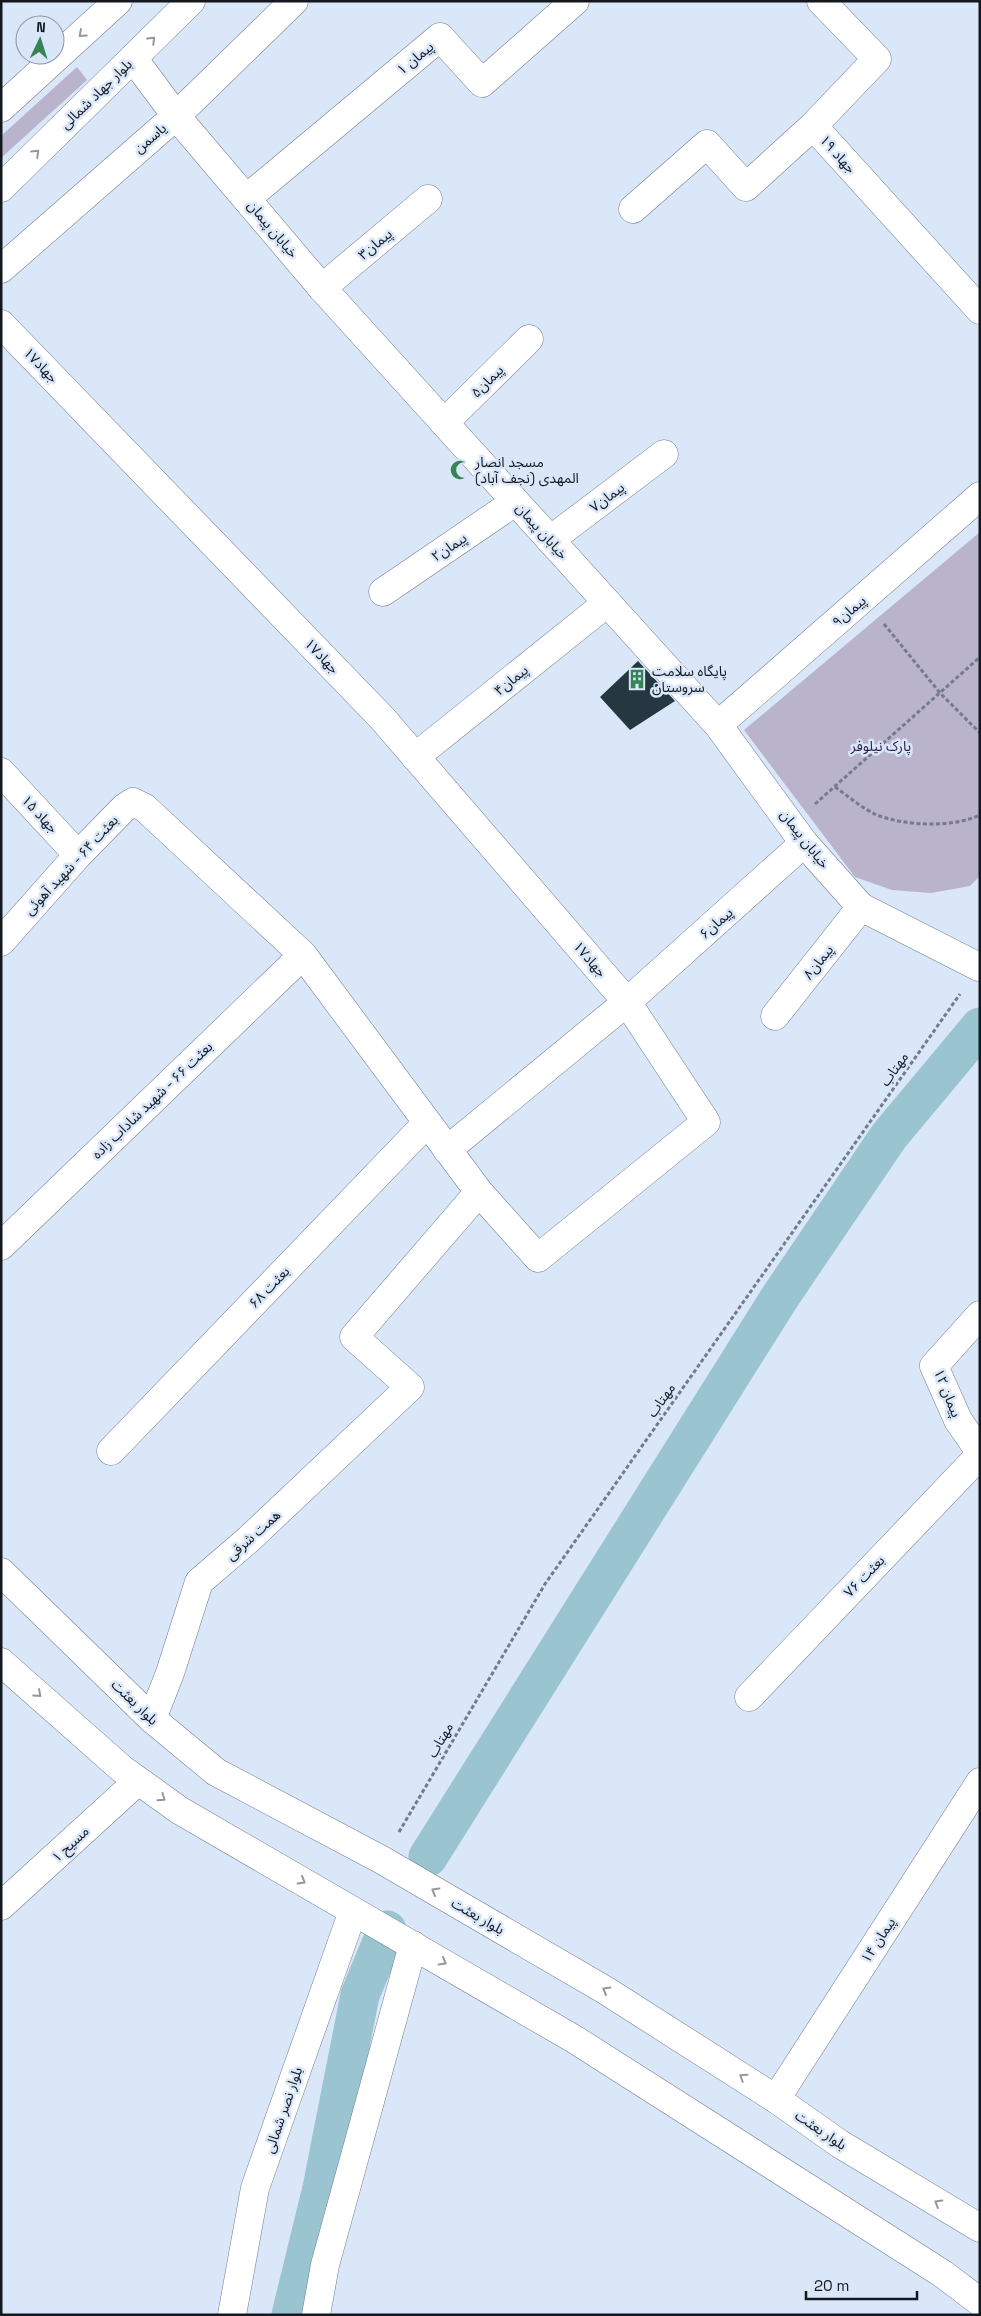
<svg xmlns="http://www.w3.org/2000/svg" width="981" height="2316" font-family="'Space Grotesk','Noto Sans Arabic',sans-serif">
  <rect width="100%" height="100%" fill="#d9e7f9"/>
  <!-- green -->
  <path fill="#b9b3cb" d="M77,67L87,80L1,158V136Z
    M980,532V876L970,886L931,893L892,890L855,877L744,730Z"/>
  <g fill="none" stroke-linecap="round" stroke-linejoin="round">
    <!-- canal -->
    <path stroke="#9ac4cf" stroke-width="39" d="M428,1857L780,1297L889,1136L980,1027
      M291,2315L322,2188L360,1995L387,1930"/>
  </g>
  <!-- building -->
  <path fill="#253741" d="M638,661L675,701L630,730L600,697Z"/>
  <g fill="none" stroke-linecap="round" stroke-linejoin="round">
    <defs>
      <path id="street" d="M821,1L877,59L813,126L980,310
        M247,198L440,37L482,83L575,1
        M633,209L707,144L746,187L813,126
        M1,269L176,116L294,1
        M322,288L428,199
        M1,324L382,718L627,1002L706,1122L538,1258L479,1192L354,1337L410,1387L249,1539L199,1582L170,1673L152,1719
        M444,423L529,339
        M550,540L664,454
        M383,592L515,502
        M415,757L607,603
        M1,772L78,855
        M1,942L78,855L125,807L133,802L145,808L303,955L479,1192
        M775,1016L861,907
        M447,1150L627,1002L804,843
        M1,1246L303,955
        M980,1315L934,1366L958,1420L980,1452
        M111,1451L427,1123
        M749,1697L980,1455
        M1,1906L138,1781
        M776,2099L980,1782"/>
      <path id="secondary" d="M133,58L176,116L322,288L718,725L804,843L861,907L979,967
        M1,108L118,1
        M1,188L191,1
        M718,725L980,496
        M1,1572L152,1719L216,1772L382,1860L605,1990L776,2099L840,2144L980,2228
        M1,1662L122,1769L179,1810L574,2039L943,2274L980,2302
        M232,2315L255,2188L353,1911
        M316,2315L325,2265L413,1945"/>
    </defs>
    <!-- street casing -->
    <use href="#street" stroke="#717d8e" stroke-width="29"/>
    <!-- secondary casing -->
    <use href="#secondary" stroke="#717d8e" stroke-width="29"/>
    <!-- path -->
    <path stroke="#737c88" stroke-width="3" stroke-dasharray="4 2.5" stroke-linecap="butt" d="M884,624L940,693L980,733
      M835,787C848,796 863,809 877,815C906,826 952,828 980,815
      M815,804L980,657
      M399,1832L545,1584L960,994"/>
    <!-- street -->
    <use href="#street" stroke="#fff" stroke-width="28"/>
    <!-- secondary -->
    <use href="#secondary" stroke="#fff" stroke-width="28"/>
  </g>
  <!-- one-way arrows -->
  <defs><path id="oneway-chevron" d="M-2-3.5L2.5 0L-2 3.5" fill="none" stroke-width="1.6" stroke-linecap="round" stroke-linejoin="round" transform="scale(1.25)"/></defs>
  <g stroke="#95979a">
    <use href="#oneway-chevron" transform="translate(82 34) rotate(138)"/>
    <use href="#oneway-chevron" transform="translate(152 40) rotate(-44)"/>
    <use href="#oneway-chevron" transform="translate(36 153) rotate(-44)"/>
    <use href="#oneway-chevron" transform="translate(38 1694) rotate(42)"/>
    <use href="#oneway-chevron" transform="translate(162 1798) rotate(35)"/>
    <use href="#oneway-chevron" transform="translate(302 1881) rotate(30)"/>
    <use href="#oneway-chevron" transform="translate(435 1891) rotate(-150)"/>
    <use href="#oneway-chevron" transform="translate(443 1962) rotate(30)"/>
    <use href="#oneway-chevron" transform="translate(606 1990) rotate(-149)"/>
    <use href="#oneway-chevron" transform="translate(743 2077) rotate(-147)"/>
    <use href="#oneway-chevron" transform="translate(938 2203) rotate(-149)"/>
  </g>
  <!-- icons -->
  <defs>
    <symbol id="mosque-bare" viewBox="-9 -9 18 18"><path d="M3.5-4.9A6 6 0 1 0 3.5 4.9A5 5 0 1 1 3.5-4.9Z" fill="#358455" stroke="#d9e7f9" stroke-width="2.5" paint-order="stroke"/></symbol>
    <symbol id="building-bare" viewBox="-9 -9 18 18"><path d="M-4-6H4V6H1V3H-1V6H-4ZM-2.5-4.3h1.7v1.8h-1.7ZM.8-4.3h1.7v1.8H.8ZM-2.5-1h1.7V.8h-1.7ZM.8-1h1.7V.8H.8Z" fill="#358455" stroke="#d9e7f9" stroke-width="2.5" paint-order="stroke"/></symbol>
  </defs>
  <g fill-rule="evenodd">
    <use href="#mosque-bare" x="446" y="456" width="28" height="28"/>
    <use href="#building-bare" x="623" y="665" width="28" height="28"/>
  </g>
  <g text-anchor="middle" stroke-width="5" stroke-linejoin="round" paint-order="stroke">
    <!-- street labels -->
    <g font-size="14" fill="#13181f" stroke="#d9e7f9">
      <text transform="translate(415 58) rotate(-40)" y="5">پیمان ۱</text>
      <text transform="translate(96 94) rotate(-44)" y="5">بلوار جهاد شمالی</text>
      <text transform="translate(150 138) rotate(-41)" y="5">یاسمن</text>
      <text transform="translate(838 154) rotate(48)" y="5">جهاد ۱۹</text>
      <text transform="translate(273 229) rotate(50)" y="5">خیابان پیمان</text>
      <text transform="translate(375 244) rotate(-40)" y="5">پیمان۳</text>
      <text transform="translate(41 365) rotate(46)" y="5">جهاد۱۷</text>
      <text transform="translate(487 381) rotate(-45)" y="5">پیمان۵</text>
      <text transform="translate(607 497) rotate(-37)" y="5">پیمان۷</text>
      <text transform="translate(542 531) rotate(48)" y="5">خیابان پیمان</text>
      <text transform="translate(449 547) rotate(-34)" y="5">پیمان۲</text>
      <text transform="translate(849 611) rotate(-41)" y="5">پیمان۹</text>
      <text transform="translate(322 656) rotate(46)" y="5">جهاد۱۷</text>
      <text transform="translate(511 680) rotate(-39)" y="5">پیمان۴</text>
      <text transform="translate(40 814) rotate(47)" y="5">جهاد ۱۵</text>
      <text transform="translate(805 839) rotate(52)" y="5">خیابان پیمان</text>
      <text transform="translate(71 865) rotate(-47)" y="5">بعثت ۶۴ - شهید آهوئی</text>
      <text transform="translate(716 923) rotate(-42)" y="5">پیمان۶</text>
      <text transform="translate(590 959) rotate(49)" y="5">جهاد۱۷</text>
      <text transform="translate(818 962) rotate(-52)" y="5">پیمان۸</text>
      <text transform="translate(894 1069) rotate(-55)" y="5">مهتاب</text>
      <text transform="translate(152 1100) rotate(-44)" y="5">بعثت ۶۶ - شهید شاداب زاده</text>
      <text transform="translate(269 1287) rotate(-46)" y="5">بعثت ۶۸</text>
      <text transform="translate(948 1393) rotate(68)" y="5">پیمان ۱۲</text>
      <text transform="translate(661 1400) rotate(-55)" y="5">مهتاب</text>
      <text transform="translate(253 1535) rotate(-42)" y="5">همت شرقی</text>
      <text transform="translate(864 1576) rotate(-46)" y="5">بعثت ۷۶</text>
      <text transform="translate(135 1702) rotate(44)" y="5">بلوار بعثت</text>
      <text transform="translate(440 1740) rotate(-60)" y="5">مهتاب</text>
      <text transform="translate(70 1844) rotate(-43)" y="5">مسیح ۱</text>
      <text transform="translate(478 1916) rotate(30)" y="5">بلوار بعثت</text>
      <text transform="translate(878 1940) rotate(-57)" y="5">پیمان ۱۴</text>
      <text transform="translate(283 2110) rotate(-71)" y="5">بلوار نصر شمالی</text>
      <text transform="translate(821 2130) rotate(34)" y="5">بلوار بعثت</text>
    </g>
    <!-- poi labels -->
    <g font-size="14" fill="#13181f" stroke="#d9e7f9" text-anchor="start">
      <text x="475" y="467">مسجد انصار<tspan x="475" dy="16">المهدی (نجف آباد)</tspan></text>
      <text x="652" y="676">پایگاه سلامت<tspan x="652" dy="16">سروستان</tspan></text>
    </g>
    <!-- park labels -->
    <g font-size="14" fill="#30214d" stroke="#d9e7f9">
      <text x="881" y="751">پارک نیلوفر</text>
    </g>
  </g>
  <!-- border -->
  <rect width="981" height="2316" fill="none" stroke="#13181f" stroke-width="5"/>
  <!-- north arrow -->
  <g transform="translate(40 40) rotate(4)"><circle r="24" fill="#d9e7f9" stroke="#8a94a2"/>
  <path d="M0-4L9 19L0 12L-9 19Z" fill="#358455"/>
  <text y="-8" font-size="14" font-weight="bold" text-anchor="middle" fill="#13181f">N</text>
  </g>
  <!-- scale -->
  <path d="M806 2291v8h111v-8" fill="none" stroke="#13181f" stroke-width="2.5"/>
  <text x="814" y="2291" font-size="15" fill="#13181f" stroke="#d9e7f9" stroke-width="4" paint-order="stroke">20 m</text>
</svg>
